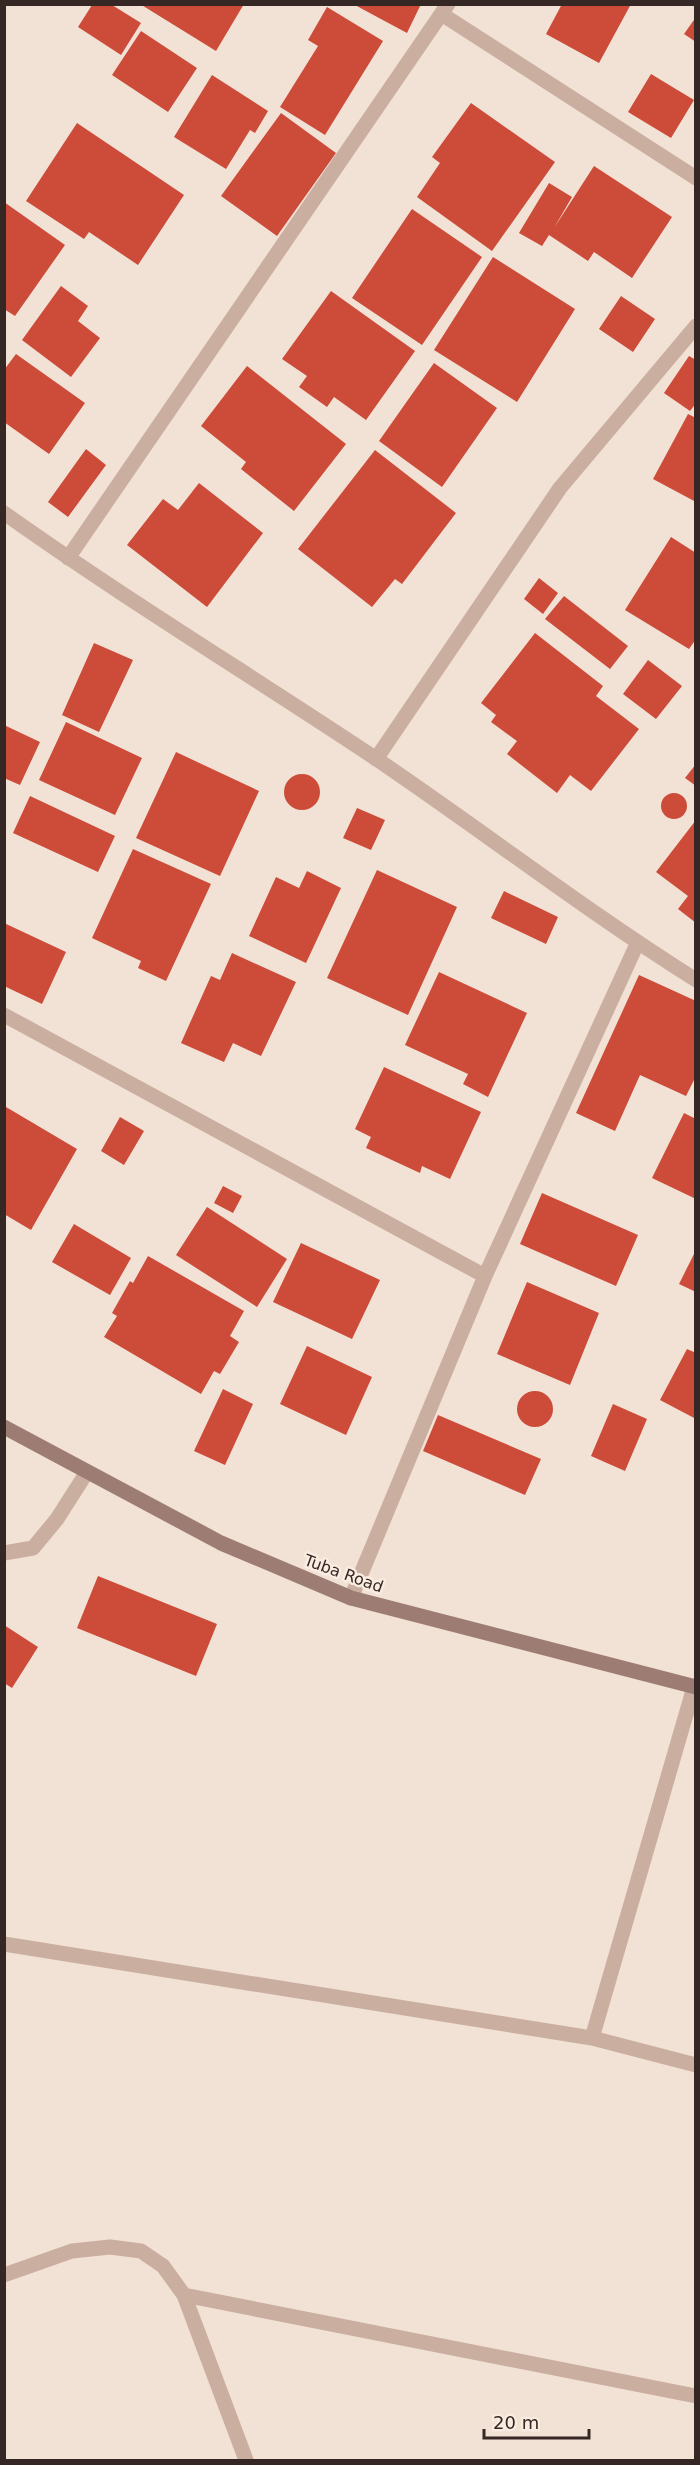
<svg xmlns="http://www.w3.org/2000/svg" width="700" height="2465" font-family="'DejaVu Sans',sans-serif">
  <rect width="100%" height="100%" fill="#f2e1d5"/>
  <!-- building -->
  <path fill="#cc4b39" d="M140,4H244L216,51Z
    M353,4H421L407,33Z
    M562,4H631L599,63L546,34Z
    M92,5H112L141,23L121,55L78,27Z
    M327,7L383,41L325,135L280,107L318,46L308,40Z
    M696,17V42L684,34Z
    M141,31L197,68L168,112L112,75Z
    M651,74L694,100L671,138L628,112Z
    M212,75L268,111L255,133L250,130L226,169L174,137Z
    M471,103L555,162L492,251L417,197L440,163L432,157Z
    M281,113L336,153L277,236L221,196Z
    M77,123L184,195L138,265L89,232L84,239L26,201Z
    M594,166L672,217L632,278L594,252L588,261L549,235L542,246L519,233L549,183L572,197L554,228Z
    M4,202L65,245L15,316L4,309Z
    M412,209L482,257L422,345L352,298Z
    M493,257L575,309L517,402L434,350Z
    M61,286L88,306L78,321L100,338L71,377L22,340Z
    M331,291L415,351L366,420L334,397L327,407L299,387L307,376L282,359Z
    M621,296L655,319L633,352L599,329Z
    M16,354L85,403L49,454L4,422V370Z
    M689,356L696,360V403L690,411L664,393Z
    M434,363L497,408L442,487L379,441Z
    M247,366L346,444L294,511L241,469L246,462L201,426Z
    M688,414L696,418V502L653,479Z
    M86,449L106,465L68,517L48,502Z
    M375,450L456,513L402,584L395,579L372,607L298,549Z
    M199,483L263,533L207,607L127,545L163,499L178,510Z
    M671,537L696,553V639L689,649L625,610Z
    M539,578L558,593L543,614L524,599Z
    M564,596L628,646L610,669L545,619Z
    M535,633L603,686L596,696L639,729L591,791L570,775L557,793L507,754L517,741L491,722L496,715L481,703Z
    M94,643L133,660L99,732L62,715Z
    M648,660L682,686L656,719L623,694Z
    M66,722L142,758L115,815L39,780Z
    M4,725L40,742L20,785L4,778Z
    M176,752L259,791L220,876L136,838Z
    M696,764V786L685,778Z
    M284 792a18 18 0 1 1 36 0a18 18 0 1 1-36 0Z
    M661 806a13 13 0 1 1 26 0a13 13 0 1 1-26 0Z
    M30,796L115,836L98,872L13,833Z
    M357,808L385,820L371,850L343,838Z
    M696,820V923L678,909L688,896L656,872Z
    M133,849L211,884L166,981L138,968L141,961L92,938Z
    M377,870L457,907L408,1015L327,978Z
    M307,871L341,888L306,963L249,936L276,877L299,888Z
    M504,891L558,917L546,944L491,918Z
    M4,923L66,952L42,1004L4,986Z
    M232,953L296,982L261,1056L233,1043L224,1062L181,1043L211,976L220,980Z
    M439,972L527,1013L488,1097L463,1084L468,1074L405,1045Z
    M639,975L696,1001V1076L686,1096L640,1075L615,1131L576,1113Z
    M384,1067L481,1112L450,1179L422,1166L420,1173L366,1148L371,1137L355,1129Z
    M6,1107L77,1149L31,1230L4,1214Z
    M684,1113L696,1119V1199L652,1178Z
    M120,1117L144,1131L124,1165L101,1151Z
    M223,1186L242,1196L233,1213L214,1203Z
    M542,1193L638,1235L616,1286L520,1244Z
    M207,1207L287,1259L257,1307L176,1255Z
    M74,1224L131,1258L110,1295L52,1262Z
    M301,1243L380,1280L352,1339L273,1302Z
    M696,1250V1292L679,1284Z
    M148,1256L244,1311L230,1336L239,1342L220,1374L214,1371L201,1394L104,1337L117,1316L112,1313L130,1281L133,1283Z
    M527,1282L599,1313L570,1385L497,1354Z
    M307,1346L372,1377L346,1435L280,1404Z
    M687,1349L696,1353V1419L660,1400Z
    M223,1389L253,1404L225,1465L194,1451Z
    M517 1409a18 18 0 1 1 36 0a18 18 0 1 1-36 0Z
    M613,1404L647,1419L625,1471L591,1456Z
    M438,1415L541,1459L525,1495L423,1451Z
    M98,1576L217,1624L196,1676L77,1628Z
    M4,1625L38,1647L12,1688L4,1683Z"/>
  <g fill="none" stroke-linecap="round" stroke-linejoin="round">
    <!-- lane -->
    <path stroke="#caafa1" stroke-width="15" d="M4,1553L33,1548L57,1519L87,1472"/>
    <!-- street -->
    <path stroke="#caafa1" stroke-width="15" d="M443,15L696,178
      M4,513C125,599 252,676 375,758C483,831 586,911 696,980
      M68,558L448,4
      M376,759L560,488L696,326
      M4,1015L485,1276
      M351,1598L485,1276L637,944
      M4,1944L592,2038L696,2065
      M592,2038L694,1687
      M4,2275L72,2251L110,2247L141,2251L163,2266L184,2295L246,2460
      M184,2295L696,2396"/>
    <!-- secondary -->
    <path stroke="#9d7d73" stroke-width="15" d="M4,1427L221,1543L351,1598L696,1687"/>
  </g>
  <g text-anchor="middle" stroke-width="5" stroke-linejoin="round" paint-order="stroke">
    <!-- street labels -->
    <g font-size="16" fill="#342724" stroke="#faece1">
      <text transform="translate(344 1573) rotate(20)" y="6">Tuba Road</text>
    </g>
  </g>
  <!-- border -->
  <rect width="700" height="2465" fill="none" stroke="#342724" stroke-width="12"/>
  <!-- scale -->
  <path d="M484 2429v9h105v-9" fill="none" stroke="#342724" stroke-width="3"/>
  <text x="493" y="2429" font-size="18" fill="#342724" stroke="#faece1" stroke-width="4.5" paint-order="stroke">20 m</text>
</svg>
